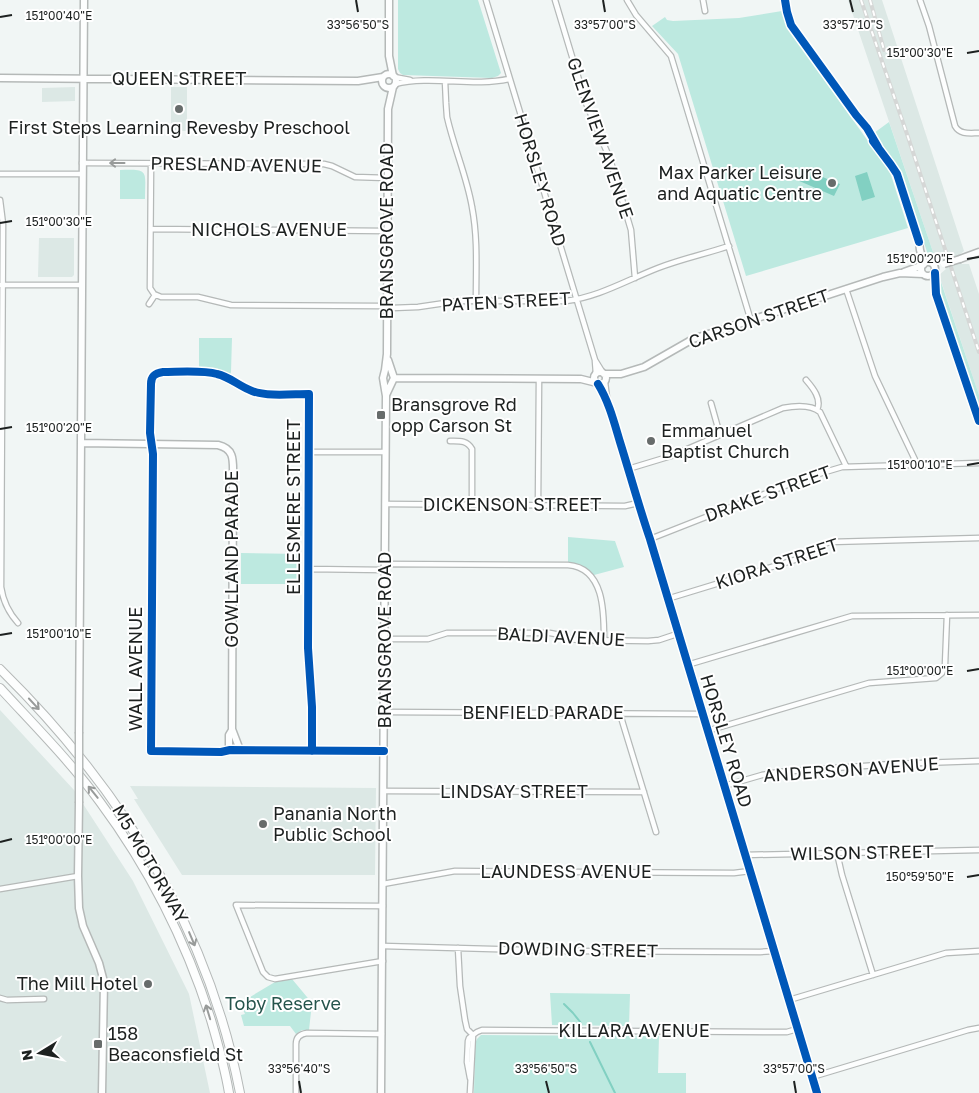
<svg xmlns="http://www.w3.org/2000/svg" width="979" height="1093" font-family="'Golos Text',sans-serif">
  <rect width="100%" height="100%" fill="#f1f6f5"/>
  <!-- built -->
  <path fill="#dce8e5" d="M848,0H882L964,251L959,255L962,264H969L979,294V395L939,275L946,269L942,260L935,258L933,252Z
    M75,87V101L42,102V88Z
    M171,87H187V131H171Z
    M39,238H74V275L72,277H38Z
    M0,710L74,790L133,881L189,994L210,1093H0Z
    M130,786L376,788L375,875H182L134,799H138Z"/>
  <!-- green -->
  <path fill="#bde9e0" d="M398,0H478L501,73L498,76L492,78L403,75L400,73L398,69Z
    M782,11L788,23L808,57L890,172L908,228L746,276L678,54L652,26L665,17L667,20L673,21L739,18Z
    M889,122L933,252L935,258L942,260L936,262L929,258L901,172L874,133Z
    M120,170C150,169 145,171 145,199H120Z
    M940,279L979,395V410L937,281Z
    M199,338H232L231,372L230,375L218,370L199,369Z
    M568,537L615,541L624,567L594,575L582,566L568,562Z
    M241,553L302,554V584H241Z
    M292,979L312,1003L309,1030H302L296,1034L290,1026H244L241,1015L245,1014L240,1003L275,982Z
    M550,993L630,994L629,1026L552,1025Z
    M481,1035L659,1036L658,1073H686V1093H474L475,1044L477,1039Z"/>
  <!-- water -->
  <path fill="#82d0c2" d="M803,168L836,183H837L840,184L834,196L797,180Z
    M867,172L875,197L862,201L855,176Z"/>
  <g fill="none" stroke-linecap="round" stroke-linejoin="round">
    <!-- stream -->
    <path stroke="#82d0c2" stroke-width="2" d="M564,1004L573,1013L581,1023
      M590,1042L615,1093"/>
    <defs>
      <path id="street" d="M486,0L595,360L603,373
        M555,0L586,103L610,159L631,230L635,278
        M627,0L636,15L671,56L751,321
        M703,0L705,11
        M920,0L929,26L955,126C960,135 970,133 979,133
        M394,77L410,80
        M445,81L446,103L447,117C454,148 467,177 472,207C478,238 476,270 476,301
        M395,84C432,75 472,87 509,79
        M82,163L324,164L332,166L355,177L387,178
        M151,164L150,288L154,294L161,297H198L231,305L380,306L392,308L418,307L459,301H566C599,297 627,280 658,268C681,259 705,254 729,246
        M0,174H82
        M0,200L3,224L1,587C3,601 9,613 18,623
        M151,229L387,231
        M1,285H82
        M846,289L875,376L917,464
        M149,304L155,295
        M595,361L596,374
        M806,380C813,388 822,399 817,410
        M605,382L607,398
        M598,384C609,402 614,422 620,442C630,474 639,507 650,539L817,1093
        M711,403L720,435
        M450,441C459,441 467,440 472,449V505
        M309,452H385
        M628,469L671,456L783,408C794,406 810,404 820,412L846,466
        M385,504L625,506L638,503
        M538,506L539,379
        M650,539L805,478L842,467L979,463
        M385,564L568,565C605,568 604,614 604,641
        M308,569L385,570
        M667,599L801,558L824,544L830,542L979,538
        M385,639H428L447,633H550C560,634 568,639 578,640L648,641L659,640L677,634
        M687,665L852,616L979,615
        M384,712L702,714
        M620,714L656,832
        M707,731L869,683L936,678L942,673L945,665L947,615
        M229,750L221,752L151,751L153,454L150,433L151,384L152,376L159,372C172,370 212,371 224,376C235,380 244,389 255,392C271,397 293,394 309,394L308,648L312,707V751
        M724,786L762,775L778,772L892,764L979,761
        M384,791L644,792
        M837,853L842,875L873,975
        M745,855L979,850
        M383,884L455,871L734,873L750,871
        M0,889L78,876
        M383,906L236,905L263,972L268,977L275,979L383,961
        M383,946L568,951L760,952L774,951
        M458,948L460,986L465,1020L467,1029L473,1035L470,1093
        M0,998L7,1000L44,999
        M789,1000L946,953L979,951
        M812,1077L968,1030L979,1028
        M470,1078L467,1062L468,1041L469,1038L477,1032L482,1030L777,1032H787L797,1029
        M296,1093V1044C296,1037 300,1034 307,1033L382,1034"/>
      <path id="secondary" d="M389,0V56L393,76
        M785,0L787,12L791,25L856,115L867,128L878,147
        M382 81a7 7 0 1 1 14 0a7 7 0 1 1-14 0Z
        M0,78L358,81L383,77
        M875,144L891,165L897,174L919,242L920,250L924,264
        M960,259L979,252
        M921 269a7 7 0 1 1 14 0a7 7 0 1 1-14 0Z
        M904,272L923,265
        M935,273L936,294L979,421
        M594 378a6 6 0 1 1 12 0a6 6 0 1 1-12 0Z
        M604,374H621L644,367L693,339L883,277L900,273L923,274
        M394,378L581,379L597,383
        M386,395L394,378L388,360
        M81,443L218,445C235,449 233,461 233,476L232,729L240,750
        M232,730L229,735V750L384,751
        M79,732L84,0
        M79,803L78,876L79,908L83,926L99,963L104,982L102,1093
        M381,1093L386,396L383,378L385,370L387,354L388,109L393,87"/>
      <path id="highway" d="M0,669C120,787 208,926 240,1093
        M0,688C34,725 70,761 100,802C149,868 186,941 211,1020C218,1044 225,1068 229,1093"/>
    </defs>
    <!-- street casing -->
    <use href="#street" stroke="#b5b9b8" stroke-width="7"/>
    <!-- secondary casing -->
    <use href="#secondary" stroke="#b5b9b8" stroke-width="9"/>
    <!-- highway casing -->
    <use href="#highway" stroke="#b5b9b8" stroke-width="10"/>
    <!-- street -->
    <use href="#street" stroke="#fdfefe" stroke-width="4.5"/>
    <!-- secondary -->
    <use href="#secondary" stroke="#fdfefe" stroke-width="6"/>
    <!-- highway -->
    <use href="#highway" stroke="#fdfefe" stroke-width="8"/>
    <defs>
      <path id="rail" d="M861,0L908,137L979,352
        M870,0L884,50"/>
    </defs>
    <!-- rail casing -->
    <use href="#rail" stroke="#d5d7d6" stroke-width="4"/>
    <!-- rail -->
    <use href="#rail" stroke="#fff" stroke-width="2" stroke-dasharray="5.5" stroke-linecap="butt"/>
    <defs>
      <path id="secondary-bridge" d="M944,264L960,259
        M79,803V732"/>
    </defs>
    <!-- secondary-bridge casing -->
    <use href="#secondary-bridge" stroke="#b5b9b8" stroke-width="9" stroke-linecap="butt"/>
    <!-- secondary-bridge -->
    <use href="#secondary-bridge" stroke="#fdfefe" stroke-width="6"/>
    <defs>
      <path id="cycleway" d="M785,0L787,12L791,25L856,115L867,128L878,147
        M873,141L891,165L897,174L919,242
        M935,273L936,294L979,421
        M598,384C609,402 614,422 620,442C630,474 639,507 650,539L817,1093
        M312,751V707L308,648L309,394C292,394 268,397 252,391C239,386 230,377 217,374C203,370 178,372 163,372C155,373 151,376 151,384L150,433L153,454L151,751L221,752L230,750L384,751"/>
    </defs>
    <!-- cycleway casing -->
    <use href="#cycleway" stroke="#fff" stroke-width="11"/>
    <!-- cycleway -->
    <use href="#cycleway" stroke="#0057b8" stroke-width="8"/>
  </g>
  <!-- one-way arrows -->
  <defs><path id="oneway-shaft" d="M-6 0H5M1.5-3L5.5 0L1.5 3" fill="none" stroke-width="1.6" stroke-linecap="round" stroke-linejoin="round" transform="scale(1.25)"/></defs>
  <g stroke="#989b9a">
    <use href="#oneway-shaft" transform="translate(117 163) rotate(-180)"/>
    <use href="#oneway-shaft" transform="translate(34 704) rotate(47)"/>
    <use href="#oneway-shaft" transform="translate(93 792) rotate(-129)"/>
    <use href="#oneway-shaft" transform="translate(192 939) rotate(67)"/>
    <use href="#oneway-shaft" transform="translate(208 1012) rotate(-107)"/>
  </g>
  <!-- ticks -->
  <path fill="none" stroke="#1d2120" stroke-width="2" d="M356,0L358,12M603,0L605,12M850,0L853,12M0,17L12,15M967,53L979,51M0,223L12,221M967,259L979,257M0,429L12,427M967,465L979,463M0,635L12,633M967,671L979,669M0,842L12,839M967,877L979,875M299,1081L301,1093M546,1081L549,1093M794,1081L796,1093"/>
  <!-- markers -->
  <g fill="#676c6b" stroke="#fff" stroke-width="2">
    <circle cx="179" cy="109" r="5"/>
    <circle cx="832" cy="183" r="5"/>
    <rect x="376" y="410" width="10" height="10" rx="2.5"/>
    <circle cx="651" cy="441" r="5"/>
    <circle cx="263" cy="824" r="5"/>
    <circle cx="148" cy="984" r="5"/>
    <rect x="93" y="1039" width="10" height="10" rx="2.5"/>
  </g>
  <g text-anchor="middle" stroke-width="4" stroke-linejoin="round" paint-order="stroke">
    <!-- street labels -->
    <g font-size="18" fill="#1d2120" stroke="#fff">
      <text x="179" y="85">QUEEN STREET</text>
      <text transform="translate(600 138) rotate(71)" y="6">GLENVIEW AVENUE</text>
      <text transform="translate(236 165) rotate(1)" y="6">PRESLAND AVENUE</text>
      <text transform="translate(540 180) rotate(73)" y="6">HORSLEY ROAD</text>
      <text x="269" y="236">NICHOLS AVENUE</text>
      <text transform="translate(387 231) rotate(-90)" y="6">BRANSGROVE ROAD</text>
      <text transform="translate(506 302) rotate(-3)" y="6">PATEN STREET</text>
      <text transform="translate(759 319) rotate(-19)" y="6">CARSON STREET</text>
      <text transform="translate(768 494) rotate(-20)" y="6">DRAKE STREET</text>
      <text x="512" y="511">DICKENSON STREET</text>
      <text transform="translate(294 507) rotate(-90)" y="6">ELLESMERE STREET</text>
      <text transform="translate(232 559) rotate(-90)" y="6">GOWLLAND PARADE</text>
      <text transform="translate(777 564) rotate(-18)" y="6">KIORA STREET</text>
      <text transform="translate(561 637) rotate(3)" y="6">BALDI AVENUE</text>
      <text transform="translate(385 640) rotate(-90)" y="6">BRANSGROVE ROAD</text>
      <text transform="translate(136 669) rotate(-90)" y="6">WALL AVENUE</text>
      <text x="543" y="719">BENFIELD PARADE</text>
      <text transform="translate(726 741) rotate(73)" y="6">HORSLEY ROAD</text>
      <text transform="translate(851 770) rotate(-4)" y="6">ANDERSON AVENUE</text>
      <text x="514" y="798">LINDSAY STREET</text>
      <text transform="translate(862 853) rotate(-1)" y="6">WILSON STREET</text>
      <text transform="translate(150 864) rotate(60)" y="6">M5 MOTORWAY</text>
      <text x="566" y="878">LAUNDESS AVENUE</text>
      <text transform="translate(578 950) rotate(1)" y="6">DOWDING STREET</text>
      <text x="634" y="1037">KILLARA AVENUE</text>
    </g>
    <!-- poi labels -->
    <g font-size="18" fill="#1d2120" stroke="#fff" text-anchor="start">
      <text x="179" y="134" text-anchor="middle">First Steps Learning Revesby Preschool</text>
      <text x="822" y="179" text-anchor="end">Max Parker Leisure<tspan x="822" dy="21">and Aquatic Centre</tspan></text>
      <text x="391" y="411">Bransgrove Rd<tspan x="391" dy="21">opp Carson St</tspan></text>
      <text x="661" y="437">Emmanuel<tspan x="661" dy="21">Baptist Church</tspan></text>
      <text x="273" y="820">Panania North<tspan x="273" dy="21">Public School</tspan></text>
      <text x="138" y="990" text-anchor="end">The Mill Hotel</text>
      <text x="108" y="1040">158<tspan x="108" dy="21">Beaconsfield St</tspan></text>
    </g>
    <!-- park labels -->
    <g font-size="18" fill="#25544c" stroke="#fff">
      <text x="283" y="1010">Toby Reserve</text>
    </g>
  </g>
  <g font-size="12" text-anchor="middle" fill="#1d2120" stroke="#fff" stroke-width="4" stroke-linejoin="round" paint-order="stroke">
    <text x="59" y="20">151°00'40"E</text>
    <text x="358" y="29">33°56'50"S</text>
    <text x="605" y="29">33°57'00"S</text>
    <text x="853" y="29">33°57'10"S</text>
    <text x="920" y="57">151°00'30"E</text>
    <text x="59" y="226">151°00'30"E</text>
    <text x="920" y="263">151°00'20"E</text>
    <text x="59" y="432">151°00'20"E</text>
    <text x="920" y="469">151°00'10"E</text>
    <text x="59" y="638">151°00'10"E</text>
    <text x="920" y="675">151°00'00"E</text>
    <text x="59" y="844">151°00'00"E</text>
    <text x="920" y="881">150°59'50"E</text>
    <text x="299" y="1073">33°56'40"S</text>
    <text x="546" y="1073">33°56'50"S</text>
    <text x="794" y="1073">33°57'00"S</text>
  </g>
  <!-- north arrow -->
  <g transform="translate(40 1053) rotate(260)" stroke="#ffffff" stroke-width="4" paint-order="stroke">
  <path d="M0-4L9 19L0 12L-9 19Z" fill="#1d2120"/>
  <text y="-8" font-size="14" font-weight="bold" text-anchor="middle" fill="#1d2120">N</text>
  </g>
</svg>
